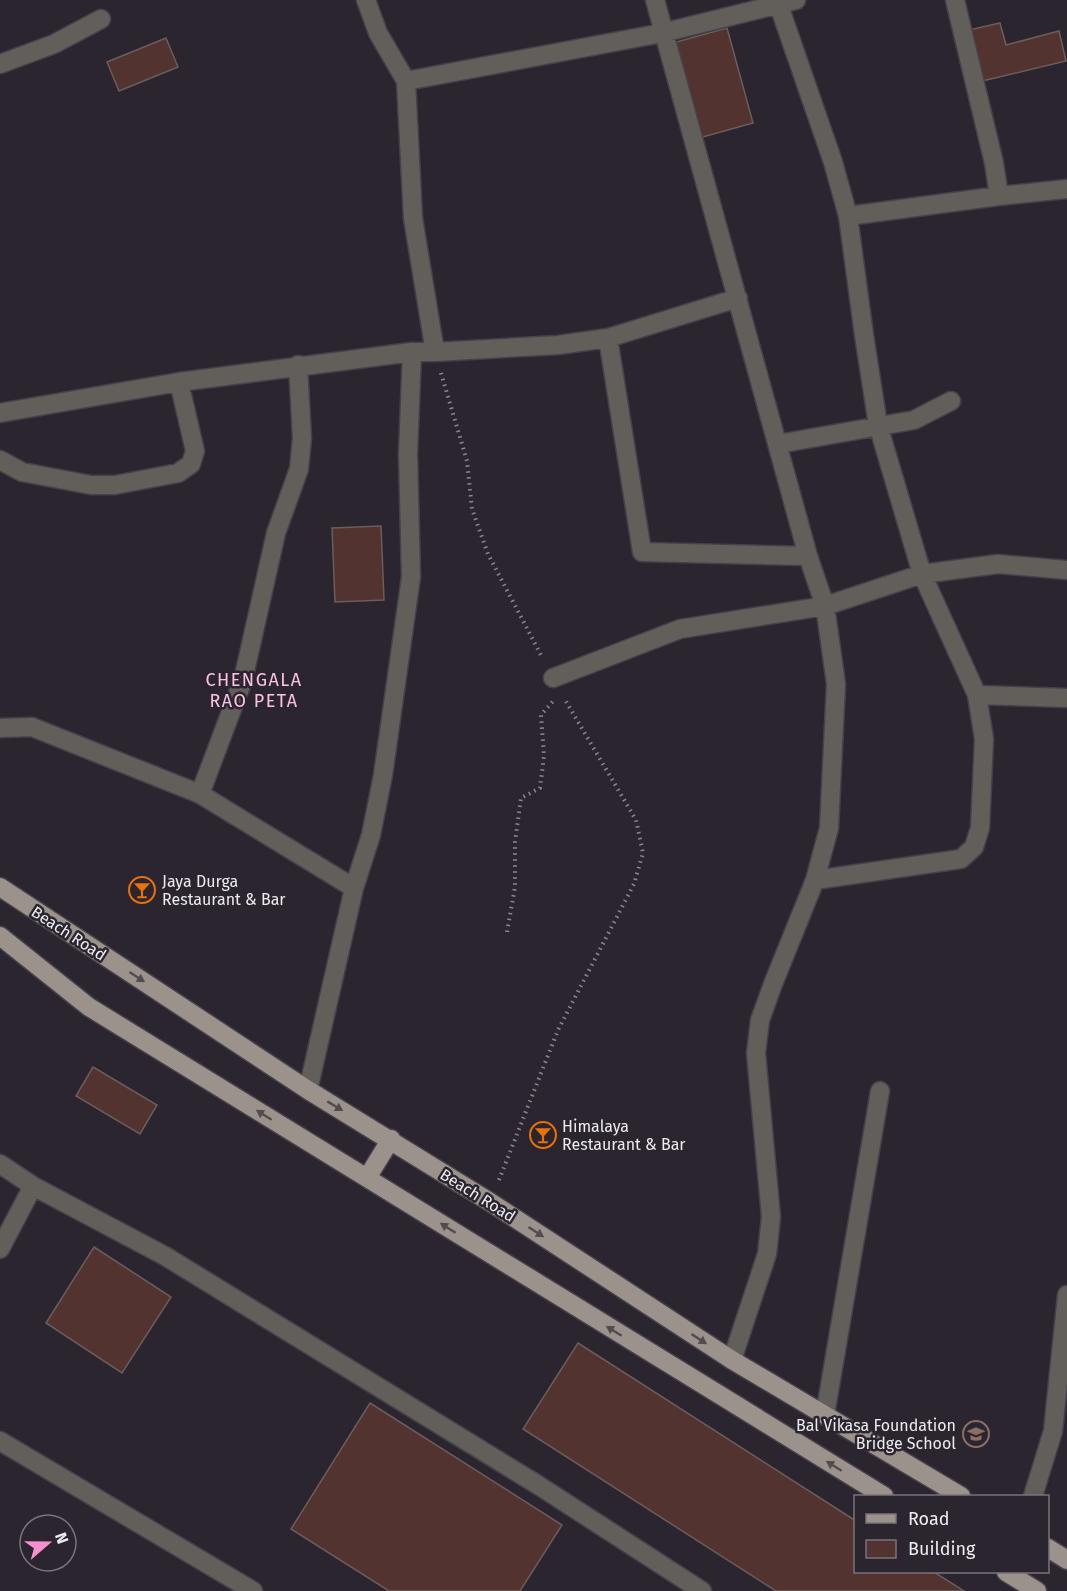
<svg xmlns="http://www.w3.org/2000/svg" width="1067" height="1591" font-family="'Fira Sans',sans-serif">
  <rect width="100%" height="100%" fill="#2a252f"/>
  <!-- building -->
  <path fill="#52332f" stroke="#6b5d5b" stroke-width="1.5" d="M1000,23L1006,45L1059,31L1066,61L982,81L969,30Z
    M727,28L753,123L699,138L673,43Z
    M166,38L178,67L119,91L107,62Z
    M381,526L384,600L335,602L332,528Z
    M93,1067L157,1105L140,1134L76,1096Z
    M94,1247L171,1297L122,1373L46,1323Z
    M578,1343L856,1521V1572H934L964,1591H776L523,1429Z
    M370,1403L562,1525L520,1591H389L291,1529Z"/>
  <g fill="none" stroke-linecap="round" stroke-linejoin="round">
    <defs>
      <path id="minor" d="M655,0L808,556L825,606L836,684L829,828L815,880L773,984L760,1020L756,1053L771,1217L767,1254L732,1360
        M777,0L833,162L848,216L864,335L878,425L922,574L977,695L1067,698
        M955,0L994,163L999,196
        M0,64L54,44L101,19
        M406,81L662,33L796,0
        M848,216L999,196L1067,189
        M608,338L642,552L808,556
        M435,352L558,345L608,338L738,298
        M0,413L179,382L412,352
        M778,444L914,420L951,401
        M0,460L22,472L91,485H115L178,473L191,464L195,451L179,382
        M553,678L680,629L825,606L922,574L998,564L1067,570
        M0,728L32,727L200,794L354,888
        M200,794L243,680L276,533L299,469L302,438L298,365
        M815,880L961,859L974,847L980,828L984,739L977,695
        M308,1090L354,888L371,835L383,775L411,577L408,454L412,352H435L413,218L406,81L378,33L366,0
        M0,1164L33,1186L165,1256L538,1485L702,1591
        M0,1249L33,1186
        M825,1415L880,1091
        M0,1441L253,1591
        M1033,1496L1053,1431L1067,1295"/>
      <path id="major" d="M0,887L308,1090L490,1202L732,1360L961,1496
        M0,936L89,1007L884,1496
        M367,1178L391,1139
        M1048,1548L1067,1560
        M1006,1572L1037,1591"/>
    </defs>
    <!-- minor casing -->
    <use href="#minor" stroke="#45414a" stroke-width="21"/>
    <!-- major casing -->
    <use href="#major" stroke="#45414a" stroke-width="21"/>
    <!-- path -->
    <path stroke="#8b878f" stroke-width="4" stroke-dasharray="1.5 4.5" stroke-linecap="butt" d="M441,373L467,461L472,509L488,554L542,657
      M507,932L515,887V842L521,798L540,788L544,756L541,715L554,700
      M499,1180L558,1030L634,884L643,853L636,820L564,698"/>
    <!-- minor -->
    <use href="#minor" stroke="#625e5a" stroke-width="18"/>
    <!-- major -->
    <use href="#major" stroke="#9b938b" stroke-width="18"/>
  </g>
  <!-- one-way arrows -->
  <defs><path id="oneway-solid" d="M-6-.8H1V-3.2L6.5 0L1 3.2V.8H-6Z" transform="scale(1.5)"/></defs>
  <g fill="#524c4f">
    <use href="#oneway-solid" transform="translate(137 977) rotate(33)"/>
    <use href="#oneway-solid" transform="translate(335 1106) rotate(31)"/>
    <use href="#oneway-solid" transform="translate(264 1115) rotate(-148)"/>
    <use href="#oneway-solid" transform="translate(448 1228) rotate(-148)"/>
    <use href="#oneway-solid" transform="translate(536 1232) rotate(33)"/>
    <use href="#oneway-solid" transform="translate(614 1331) rotate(-148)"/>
    <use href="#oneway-solid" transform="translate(699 1339) rotate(33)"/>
    <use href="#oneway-solid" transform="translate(834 1466) rotate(-148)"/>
  </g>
  <!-- icons -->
  <defs>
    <symbol id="bar-ring" viewBox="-11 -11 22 22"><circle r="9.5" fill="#2a252f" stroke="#e8710a" stroke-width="1.5"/><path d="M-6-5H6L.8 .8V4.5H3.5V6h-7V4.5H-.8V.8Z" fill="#e8710a"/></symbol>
    <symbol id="school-ring" viewBox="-11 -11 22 22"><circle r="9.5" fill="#2a252f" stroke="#8d6e63" stroke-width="1.5"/><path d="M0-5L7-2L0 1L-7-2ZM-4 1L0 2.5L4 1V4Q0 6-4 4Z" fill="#8d6e63"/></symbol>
  </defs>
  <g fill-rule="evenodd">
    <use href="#bar-ring" x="127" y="875" width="30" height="30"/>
    <use href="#bar-ring" x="528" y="1120" width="30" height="30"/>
    <use href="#school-ring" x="961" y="1419" width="30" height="30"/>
  </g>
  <g text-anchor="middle" stroke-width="5" stroke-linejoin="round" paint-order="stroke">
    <!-- poi labels -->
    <g font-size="16" fill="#edeaf1" stroke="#2a252f" text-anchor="start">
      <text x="162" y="887">Jaya Durga<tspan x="162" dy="18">Restaurant &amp; Bar</tspan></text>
      <text x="562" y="1132">Himalaya<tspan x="562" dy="18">Restaurant &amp; Bar</tspan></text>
      <text x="956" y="1431" text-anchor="end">Bal Vikasa Foundation<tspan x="956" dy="18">Bridge School</tspan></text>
    </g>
    <!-- street labels -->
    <g font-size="16" fill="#edeaf1" stroke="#2a252f">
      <text transform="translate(69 933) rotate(33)" y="6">Beach Road</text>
      <text transform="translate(478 1195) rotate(32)" y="6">Beach Road</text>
    </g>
    <!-- neighbourhood labels -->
    <g font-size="18" letter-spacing="1.5" fill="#fcc1e2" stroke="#2a252f">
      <text x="254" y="686">CHENGALA<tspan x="254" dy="21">RAO PETA</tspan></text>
    </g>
  </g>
  <!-- legend -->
  <rect x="854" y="1495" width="195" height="78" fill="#2a252f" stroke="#78747d" stroke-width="1.5"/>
  <rect x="866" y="1514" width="30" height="9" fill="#9b938b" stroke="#78747d" stroke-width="1.5"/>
  <text x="908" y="1525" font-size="18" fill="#edeaf1">Road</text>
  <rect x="866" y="1540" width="30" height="18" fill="#52332f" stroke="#78747d" stroke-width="1.5"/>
  <text x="908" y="1555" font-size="18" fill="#edeaf1">Building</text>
  <!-- north arrow -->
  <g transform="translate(48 1543) rotate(70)"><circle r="28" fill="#2a252f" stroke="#78747d" stroke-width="1.5"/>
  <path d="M0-4.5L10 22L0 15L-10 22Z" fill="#f790ce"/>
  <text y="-9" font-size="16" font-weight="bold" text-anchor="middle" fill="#edeaf1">N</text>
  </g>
</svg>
